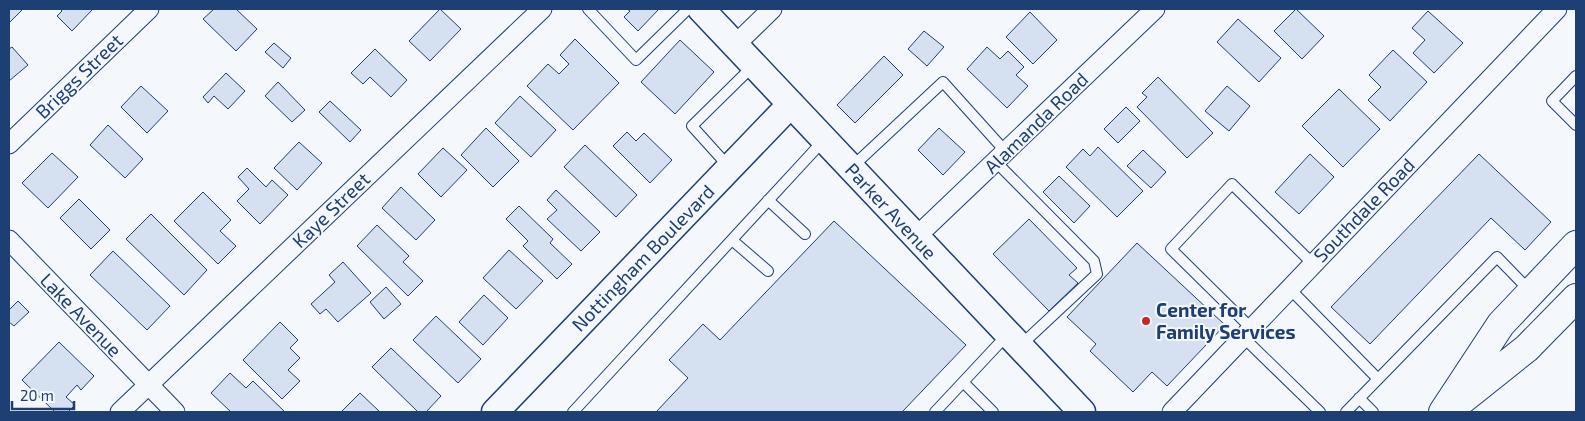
<svg xmlns="http://www.w3.org/2000/svg" width="1585" height="421" font-family="'Exo 2',sans-serif">
  <rect width="100%" height="100%" fill="#f4f7fb"/>
  <!-- building -->
  <path fill="#d5e0f0" stroke="#1d3f73" d="M9,9H23L9,23Z
    M60,9H93L72,31L57,16L62,11Z
    M214,9H236L257,29L236,51L203,19Z
    M440,9L461,29L430,61L409,41Z
    M627,9H659L638,31L624,17L630,11Z
    M1296,9L1324,36L1302,59L1274,31Z
    M1428,11L1463,43L1434,73L1413,53L1425,40L1412,28Z
    M1030,12L1057,40L1033,64L1006,37Z
    M1238,19L1281,58L1259,82L1217,42Z
    M924,31L944,47L927,66L908,49Z
    M575,39L619,83L573,130L527,86L548,64L559,74L569,64L560,55Z
    M680,40L714,72L675,114L641,82Z
    M274,43L291,58L283,68L265,52Z
    M12,47L28,65L9,81V49Z
    M987,47L1000,59L1008,51L1024,67L1016,75L1028,86L1007,108L967,69Z
    M375,49L407,80L391,97L370,77L363,84L351,73Z
    M1393,50L1427,82L1390,121L1368,100L1381,87L1369,75Z
    M884,56L903,75L855,123L837,105Z
    M226,73L245,91L228,109L214,96L208,103L203,97Z
    M1158,77L1213,133L1187,158L1137,107L1147,97L1142,93Z
    M278,82L305,110L292,122L265,96Z
    M141,86L168,111L147,133L121,107Z
    M1227,86L1250,106L1229,131L1205,111Z
    M1339,89L1380,129L1343,167L1302,126Z
    M520,96L556,130L531,157L495,123Z
    M330,101L361,130L350,142L319,112Z
    M1126,107L1140,121L1118,143L1104,129Z
    M108,125L143,159L125,178L90,145Z
    M486,128L519,161L493,187L461,155Z
    M939,128L965,152L943,175L918,150Z
    M627,132L636,141L644,133L672,160L650,183L613,146Z
    M299,142L322,163L297,190L274,168Z
    M585,145L637,195L616,217L564,167Z
    M1098,147L1143,191L1117,217L1066,167L1083,149L1090,156Z
    M443,148L467,170L441,197L418,174Z
    M1143,150L1166,172L1151,188L1127,166Z
    M52,153L78,177L48,208L22,183Z
    M1310,154L1334,177L1299,214L1275,192Z
    M1479,154L1551,222L1525,250L1491,218L1370,344L1331,307Z
    M247,168L266,187L272,180L288,195L260,224L237,201L249,189L238,177Z
    M1059,176L1090,206L1074,223L1043,192Z
    M401,187L435,220L416,240L382,208Z
    M556,190L600,232L581,251L547,219L557,210L547,200Z
    M203,192L231,220L220,231L236,246L218,264L174,221Z
    M79,199L110,230L91,249L60,218Z
    M519,206L553,239L550,243L572,264L557,279L523,246L528,241L506,219Z
    M151,214L207,270L184,295L126,239Z
    M1029,219L1077,268L1069,275L1078,283L1049,311L993,254Z
    M834,221L966,345L902,412H656L688,378L669,360L703,324L720,340Z
    M377,225L409,256L403,262L423,281L408,296L357,246Z
    M1137,243L1225,325L1167,386L1152,372L1133,392L1090,351L1096,344L1067,317Z
    M509,250L543,281L516,309L483,278Z
    M113,251L170,306L147,330L90,275Z
    M343,262L371,293L338,322L326,309L320,314L311,304L335,282L329,275Z
    M386,287L401,304L384,319L370,302Z
    M484,295L508,318L483,345L459,322Z
    M18,301L29,312L14,326L9,322V310Z
    M436,316L481,359L458,383L413,340Z
    M280,322L298,340L290,348L300,358L288,370L300,381L282,399L243,360Z
    M59,342L94,376L81,390L77,385L66,397L75,405L68,412H55L22,380Z
    M391,348L441,396L426,412H418L372,367Z
    M230,373L246,388L253,381L285,412H231L211,393Z
    M360,393L380,412H341Z"/>
  <g fill="none" stroke-linecap="round" stroke-linejoin="round">
    <defs>
      <path id="lane" d="M588,9L636,60L688,9
        M1576,76L1552,101L1576,125
        M995,161L1094,261L1097,274L1020,346
        M729,167L692,126L753,66
        M852,167L943,82L1006,152
        M768,200L805,234
        M732,240L768,271
        M1290,289L1378,379
        M1252,329L1171,249L1232,184L1313,264
        M1244,338L1320,412
        M963,382L993,412
        M1359,398L1373,412
        M573,412L823,141
        M935,412L1007,335
        M1346,412L1497,257L1530,291"/>
      <path id="street" d="M735,45L772,9
        M9,144L149,9
        M916,237L1155,9
        M9,240L175,412
        M120,412L542,9
        M1172,412L1557,9"/>
      <path id="secondary" d="M701,9L1082,412
        M495,412L791,104"/>
      <path id="primary" d="M1458,403L1527,348L1576,298
        M1443,412L1501,324L1576,245"/>
    </defs>
    <!-- lane casing -->
    <use href="#lane" stroke="#1d3f73" stroke-width="12"/>
    <!-- street casing -->
    <use href="#street" stroke="#1d3f73" stroke-width="21"/>
    <!-- secondary casing -->
    <use href="#secondary" stroke="#1d3f73" stroke-width="29"/>
    <!-- primary casing -->
    <use href="#primary" stroke="#1d3f73" stroke-width="30"/>
    <!-- lane -->
    <use href="#lane" stroke="#f4f7fb" stroke-width="10"/>
    <!-- street -->
    <use href="#street" stroke="#f4f7fb" stroke-width="19"/>
    <!-- secondary -->
    <use href="#secondary" stroke="#f4f7fb" stroke-width="26"/>
    <!-- primary -->
    <use href="#primary" stroke="#f4f7fb" stroke-width="28"/>
  </g>
  <!-- markers -->
  <circle fill="#c62828" stroke="#f4f7fb" stroke-width="2" cx="1146" cy="321" r="5"/>
  <g text-anchor="middle" stroke-width="4" stroke-linejoin="round" paint-order="stroke">
    <!-- street labels -->
    <g font-size="19" fill="#1d3f73" stroke="#f4f7fb">
      <text transform="translate(79 76) rotate(-44)" y="7">Briggs Street</text>
      <text transform="translate(1036 123) rotate(-44)" y="7">Alamanda Road</text>
      <text transform="translate(331 210) rotate(-44)" y="7">Kaye Street</text>
      <text transform="translate(1364 210) rotate(-46)" y="7">Southdale Road</text>
      <text transform="translate(891 211) rotate(47)" y="7">Parker Avenue</text>
      <text transform="translate(643 258) rotate(-46)" y="7">Nottingham Boulevard</text>
      <text transform="translate(81 315) rotate(46)" y="7">Lake Avenue</text>
    </g>
    <!-- poi labels -->
    <g font-size="19" font-weight="bold" fill="#1d3f73" stroke="#f4f7fb" text-anchor="start">
      <text x="1156" y="317">Center for<tspan x="1156" dy="22">Family Services</tspan></text>
    </g>
  </g>
  <!-- border -->
  <rect width="1585" height="421" fill="none" stroke="#1d3f73" stroke-width="20"/>
  <!-- scale -->
  <path d="M12 401v8h62v-8" fill="none" stroke="#1d3f73" stroke-width="2.5"/>
  <text x="20" y="401" font-size="15" fill="#1d3f73" stroke="#f4f7fb" stroke-width="4" paint-order="stroke">20 m</text>
</svg>
